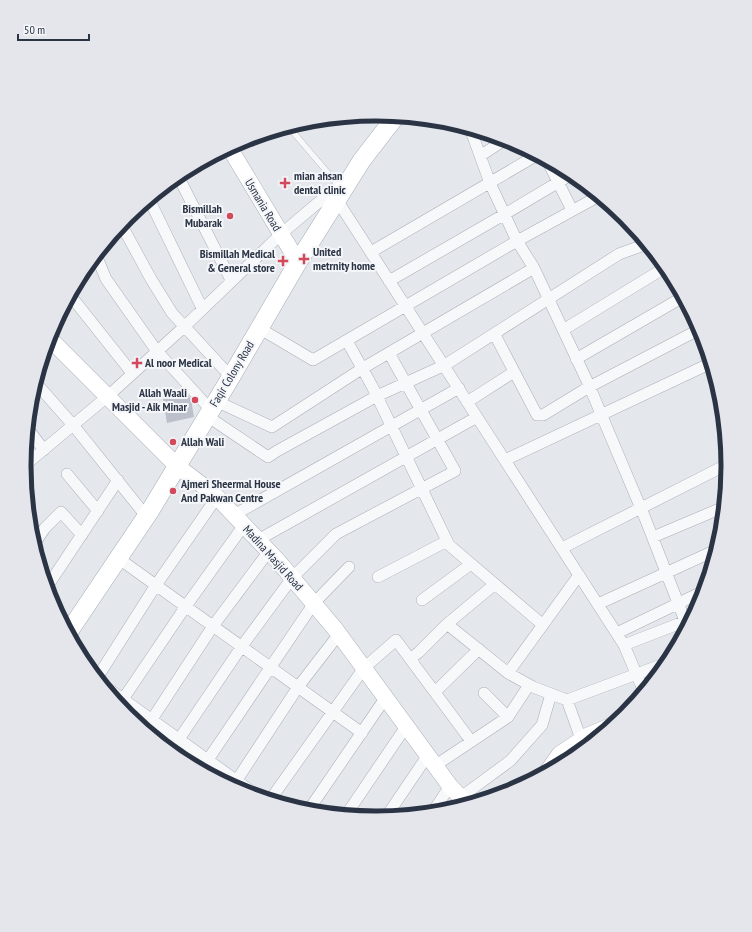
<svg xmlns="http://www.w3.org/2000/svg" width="752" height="932" font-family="'PT Sans Narrow',sans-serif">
  <rect width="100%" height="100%" fill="#e4e7ec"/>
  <!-- building -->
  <path fill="#bbc0ca" d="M188,395L191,399L194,417L167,423L163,399Z"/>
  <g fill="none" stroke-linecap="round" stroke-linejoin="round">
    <defs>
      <path id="lane" d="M293,132L340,187"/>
      <path id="street" d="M470,128L490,183L517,241L534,268L588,383L645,518L687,626
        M480,156L506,139
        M547,160L572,210
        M178,176L231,280
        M149,199L202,308
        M337,200L624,645L644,692
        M121,224L151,279L172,313L231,377
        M371,252L537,155
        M96,255L106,279L156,350L211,410
        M389,281L505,214L572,174
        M70,295L132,373
        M259,328L313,360L517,241L599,196
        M563,330L666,267
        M495,335L537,415H543L589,387L700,329
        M347,341L372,386L449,545L543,625
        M576,359L683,297
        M35,382L73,425L146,516
        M216,401L272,427L363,368L534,268
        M467,402L514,372
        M207,416L268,457L277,451L377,396L445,365L619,254L647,244
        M28,429L44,450
        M505,460L711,363
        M24,466L108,396L184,327L281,234L339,185
        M67,474L98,511
        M234,515L459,388
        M653,537L724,507
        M258,540L477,417
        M34,544L45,528L61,512L82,535
        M562,548L728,464
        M118,558L362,733
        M378,577L447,541
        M47,587L118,480
        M422,600L471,564
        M598,604L716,550
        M447,624L508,673L533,687L567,700L669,662
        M617,633L704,591
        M624,645L691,619
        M410,659L419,652L447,624L495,584
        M508,673L579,575
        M97,678L156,585L217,497
        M102,684L258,796
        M435,692L479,649
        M484,693L508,717
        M567,700L581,739L586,747
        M119,705L186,606L244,525
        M145,730L213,626L269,551
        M171,751L242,646L292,578L336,534L455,471L389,353
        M436,765L508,717L529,685
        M201,770L314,603L349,567
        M233,786L298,687L339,634
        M461,797L510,761L542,725L551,694
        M270,800L364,668L396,640L471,741
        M308,811L386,697
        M432,813L450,786
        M346,815L407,725
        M386,817L428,755"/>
      <path id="secondary" d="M229,147L298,262
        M49,338L177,466L215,495L278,561L336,630L450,786L467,804
        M547,772L560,754L587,736L611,726"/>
      <path id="primary" d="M68,633L150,511L231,377L298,262L362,160L396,116"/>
    </defs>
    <!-- lane casing -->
    <use href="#lane" stroke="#a9aeb7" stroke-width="6"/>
    <!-- street casing -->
    <use href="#street" stroke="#a9aeb7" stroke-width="12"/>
    <!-- secondary casing -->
    <use href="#secondary" stroke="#a9aeb7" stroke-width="17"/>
    <!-- primary casing -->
    <use href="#primary" stroke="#a3abb8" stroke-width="19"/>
    <!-- lane -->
    <use href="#lane" stroke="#f7f8fa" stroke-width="5.5"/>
    <!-- street -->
    <use href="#street" stroke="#f7f8fa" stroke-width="11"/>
    <!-- secondary -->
    <use href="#secondary" stroke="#fff" stroke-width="16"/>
    <!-- primary -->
    <use href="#primary" stroke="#fff" stroke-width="18"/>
  </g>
  <!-- markers -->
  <g fill="#d1495b" stroke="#f4f6f9" stroke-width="1.5">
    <path d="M283 177h4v4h4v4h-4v4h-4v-4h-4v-4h4z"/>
    <circle cx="230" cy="216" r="4"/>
    <path d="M302 253h4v4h4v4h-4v4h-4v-4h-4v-4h4z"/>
    <path d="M281 255h4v4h4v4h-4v4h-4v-4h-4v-4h4z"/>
    <path d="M135 357h4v4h4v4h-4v4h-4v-4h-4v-4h4z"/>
    <circle cx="195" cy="400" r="4"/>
    <circle cx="173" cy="442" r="4"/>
    <circle cx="173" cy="491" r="4"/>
  </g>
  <g text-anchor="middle" stroke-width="4" stroke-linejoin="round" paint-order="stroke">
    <!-- poi labels -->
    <g font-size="12" font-weight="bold" fill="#2b3445" stroke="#f4f6f9" text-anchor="start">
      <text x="294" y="180">mian ahsan<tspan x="294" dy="14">dental clinic</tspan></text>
      <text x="222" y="213" text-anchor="end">Bismillah<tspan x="222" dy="14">Mubarak</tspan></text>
      <text x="313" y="256">United<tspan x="313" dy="14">metrnity home</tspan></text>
      <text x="275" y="258" text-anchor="end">Bismillah Medical<tspan x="275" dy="14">&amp; General store</tspan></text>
      <text x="145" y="367">Al noor Medical</text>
      <text x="187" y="397" text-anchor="end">Allah Waali<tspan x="187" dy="14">Masjid - Aik Minar</tspan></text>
      <text x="181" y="446">Allah Wali</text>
      <text x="181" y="488">Ajmeri Sheermal House<tspan x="181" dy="14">And Pakwan Centre</tspan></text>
    </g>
    <!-- street labels -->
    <g font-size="12" fill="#2b3445" stroke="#f4f6f9">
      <text transform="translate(263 205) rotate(59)" y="4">Usmania Road</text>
      <text transform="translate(232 374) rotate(-59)" y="4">Faqir Colony Road</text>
      <text transform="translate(273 558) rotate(48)" y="4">Madina Masjid Road</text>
    </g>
  </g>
  <!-- crop -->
  <path d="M0 0H752V932H0ZM31 466a345 345 0 1 1 690 0a345 345 0 1 1-690 0Z" fill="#e4e6eb" fill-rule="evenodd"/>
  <path fill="none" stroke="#2b3445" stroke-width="5" d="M31 466a345 345 0 1 1 690 0a345 345 0 1 1-690 0Z"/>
  <!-- scale -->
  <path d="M18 34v6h71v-6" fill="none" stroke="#2b3445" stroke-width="2"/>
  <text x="24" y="34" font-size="12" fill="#2b3445" stroke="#f4f6f9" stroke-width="3" paint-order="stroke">50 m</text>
</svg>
